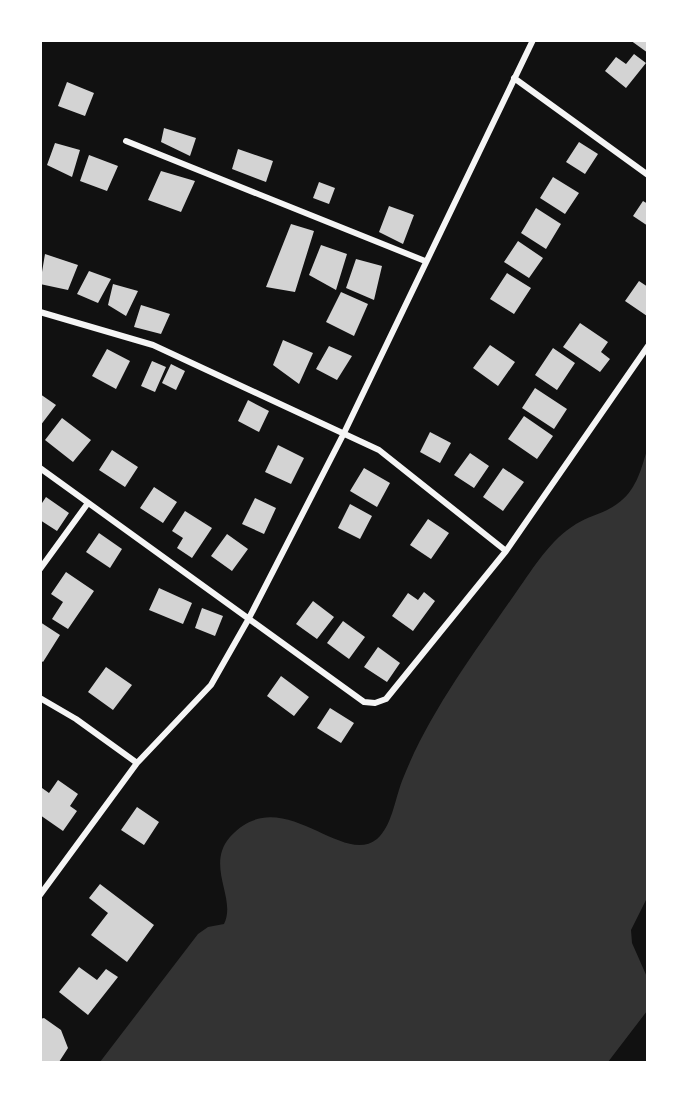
<svg xmlns="http://www.w3.org/2000/svg" width="688" height="1103" font-family="Barlow,sans-serif">
  <rect width="100%" height="100%" fill="#111"/>
  <!-- water -->
  <path fill="#333" d="M647,450L648,896L631,930L632,943L647,977V1011L608,1062H100L198,934L208,927L224,924C237,898 205,866 230,837C281,780 341,868 377,839C392,826 395,799 402,781C429,712 475,652 517,591C534,567 550,540 576,524C589,516 605,513 617,504C636,491 641,470 647,450Z"/>
  <!-- building -->
  <path fill="#d3d3d3" d="M630,40H648V53Z
    M634,54L646,63L626,88L605,71L616,57L626,64Z
    M67,82L94,93L85,116L58,106Z
    M164,128L196,138L190,156L161,142Z
    M579,142L598,154L585,174L566,162Z
    M55,143L80,150L72,177L47,165Z
    M238,149L273,161L266,182L232,169Z
    M89,155L118,166L107,191L80,181Z
    M161,171L195,181L181,212L148,200Z
    M553,177L579,193L565,214L540,198Z
    M319,182L335,188L329,204L313,198Z
    M643,201L648,204V226L633,216Z
    M389,206L414,215L403,244L379,232Z
    M536,208L561,224L546,249L521,233Z
    M291,224L314,231L295,292L266,287Z
    M518,241L543,258L529,278L504,262Z
    M321,245L347,254L336,290L309,275Z
    M45,254L78,265L68,290L40,284Z
    M356,259L382,266L374,300L346,288Z
    M89,271L111,279L98,303L77,294Z
    M507,273L531,288L514,314L490,299Z
    M639,281L648,287L647,316L625,301Z
    M113,284L138,291L126,316L108,305Z
    M341,292L368,304L354,336L326,322Z
    M141,305L170,314L161,334L134,327Z
    M580,323L608,342L601,352L610,359L600,372L563,347Z
    M283,340L313,353L299,384L273,365Z
    M490,345L515,362L498,386L473,368Z
    M329,346L352,356L337,380L316,369Z
    M553,348L575,363L557,390L535,375Z
    M107,349L130,361L116,389L92,376Z
    M152,361L166,367L155,392L141,386Z
    M171,364L185,371L176,390L162,383Z
    M535,388L567,409L554,429L522,408Z
    M40,394L56,405L40,426Z
    M248,400L269,411L259,432L238,421Z
    M524,416L553,436L537,459L508,439Z
    M62,418L91,440L73,462L45,440Z
    M430,432L451,443L440,463L420,452Z
    M278,445L304,458L291,484L265,472Z
    M112,450L138,467L125,487L99,470Z
    M470,453L489,466L474,488L454,475Z
    M364,468L390,483L377,507L350,491Z
    M503,468L524,482L503,511L483,497Z
    M154,487L177,502L163,523L140,508Z
    M46,497L69,513L57,531L40,520V506Z
    M255,498L276,508L264,534L242,524Z
    M350,504L372,516L360,539L338,528Z
    M185,511L212,528L192,558L177,548L183,538L172,531Z
    M428,519L449,533L431,559L410,545Z
    M99,533L122,549L110,568L86,552Z
    M227,534L248,549L232,571L211,556Z
    M66,572L94,591L68,629L52,619L63,602L51,594Z
    M159,588L192,603L183,624L149,610Z
    M424,592L435,601L413,631L392,616L408,593L418,600Z
    M313,601L334,617L317,639L296,624Z
    M202,608L223,616L215,636L195,628Z
    M343,621L365,637L349,659L327,643Z
    M40,622L60,635L43,662L40,660Z
    M378,647L400,663L387,682L364,667Z
    M106,667L132,685L113,710L88,692Z
    M281,676L309,697L294,716L267,696Z
    M330,708L354,723L341,743L317,728Z
    M58,780L78,794L70,806L77,811L63,831L40,815V791L42,788L49,793Z
    M137,807L159,822L144,845L121,830Z
    M100,884L154,925L127,962L91,935L108,913L89,898Z
    M79,967L97,980L106,969L118,977L88,1015L59,992Z
    M44,1018L61,1030L68,1048L59,1062H40V1019Z"/>
  <g fill="none" stroke-linecap="round" stroke-linejoin="round">
    <!-- minor -->
    <path stroke="#f5f5f5" stroke-width="6" d="M514,78L648,175
      M126,141L425,261
      M40,312L153,345L379,450L506,551
      M40,468L364,702L375,703L386,699L506,551L648,346
      M40,569L88,503
      M40,698L76,719L137,763
      M40,895L137,763L211,685L248,620L344,433L533,40"/>
  </g>
  <!-- border -->
  <rect width="688" height="1103" fill="none" stroke="#ffffff" stroke-width="84"/>
</svg>
